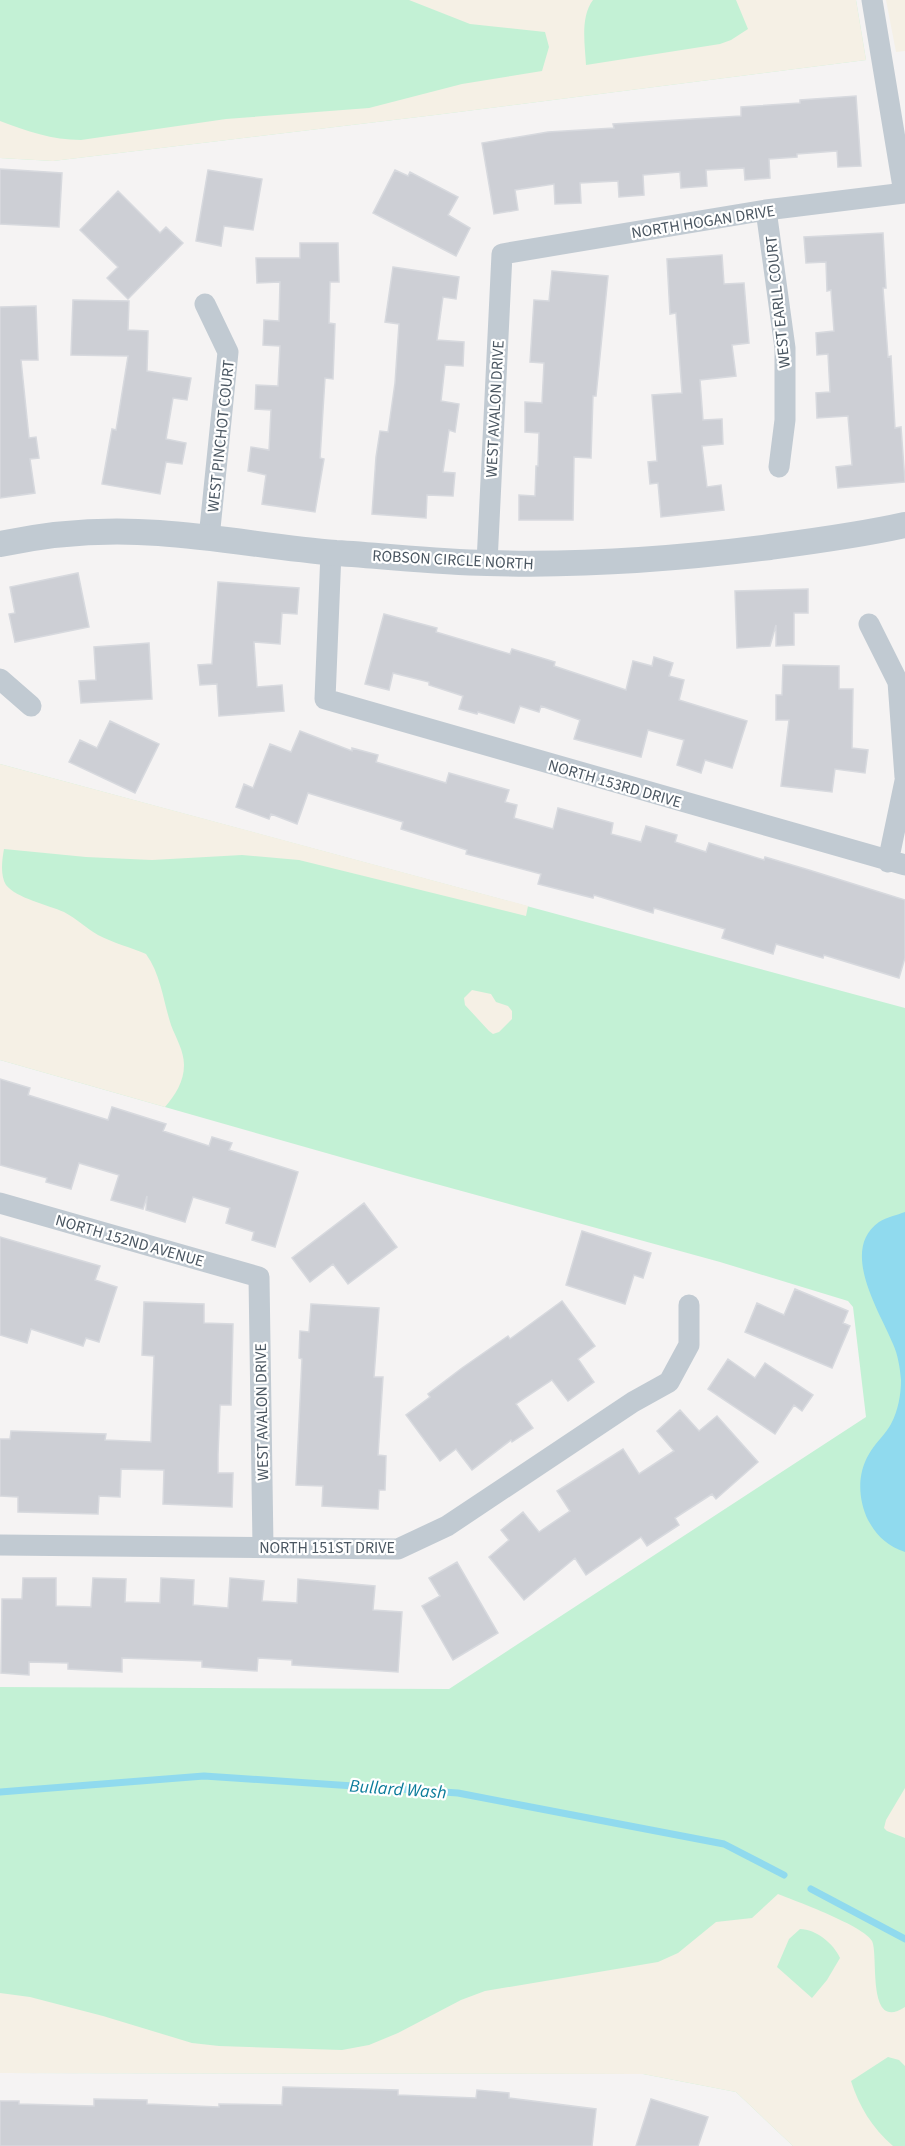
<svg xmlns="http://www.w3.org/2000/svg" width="905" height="2146" font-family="'Source Sans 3',sans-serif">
  <rect width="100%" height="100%" fill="#f5f3f3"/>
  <!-- green -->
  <path fill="#c3f1d5" d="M0,0H856L866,60L435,115L53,161L0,158Z
    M0,764L905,1008V2146H793L736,2092L643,2074L0,2073V1687L449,1689L866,1417L853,1307L848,1301L720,1262L407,1176L0,1060Z"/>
  <!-- sand -->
  <path fill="#f5f0e5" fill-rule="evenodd" d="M409,0H593C580,17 585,45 586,65L720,44L731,40L748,29L736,0H856L866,60L435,115L53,161L0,158V121C27,131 52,140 81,140L226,119L369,108L462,84L542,71L549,47L545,32L470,24Z
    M886,0H905V51L896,52Z
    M0,764L528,906L526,916L299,860L242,855L152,860L86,857L4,849C2,860 0,875 6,885C16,898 48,905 64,912C77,919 86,928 98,935C113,943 130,947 146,954C161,975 163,1000 171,1025C176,1038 184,1051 184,1065C184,1082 175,1095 165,1107L0,1060Z
    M472,990L491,994L496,1002L508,1006L512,1011V1019L499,1032L493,1034L489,1031L465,1005L464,998Z
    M905,1788V1838L887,1831L884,1828L886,1820Z
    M778,1894C796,1901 864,1926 872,1941C879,1955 866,2033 905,2007V2066L899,2060L888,2057L851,2081C859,2106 872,2128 893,2146H793L736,2092L643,2074L0,2073V1993L30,1997L103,2016L192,2043L219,2046L342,2050L369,2045L398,2033L461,2000L485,1991L658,1962L678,1953L716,1922L752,1918ZM800,1929C816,1929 834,1944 840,1958L827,1980L812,1998L777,1967L789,1939Z"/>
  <!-- water -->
  <path fill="#90daee" d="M905,1212V1552C887,1546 877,1536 868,1520C858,1499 857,1474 869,1454C875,1443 885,1435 891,1424C898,1411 901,1395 901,1380C900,1368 898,1355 893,1344C880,1312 839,1250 879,1222C887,1217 897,1215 905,1212Z"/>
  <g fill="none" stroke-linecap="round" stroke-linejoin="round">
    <!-- stream -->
    <path stroke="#90daee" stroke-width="7" d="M0,1792L204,1776L458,1793L724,1844L784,1875
      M811,1889L905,1939"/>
  </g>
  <!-- building -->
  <path fill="#cdcfd5" stroke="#d7d9de" stroke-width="1.5" d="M856,96L861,166L838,167L837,151L797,154V157L769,159L770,178L745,180L744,168L706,170L707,186L681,188L680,172L643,175L644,195L619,197L618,181L580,183L581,203L555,204L554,184L515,190L518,210L494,214L482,143L548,132L614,128L613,124L741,116V107L800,103V100Z
    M0,169L62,173L59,227L0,224Z
    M208,170L262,179L253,230L224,226L221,246L196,241Z
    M395,170L408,176L410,172L458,197L448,215L470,228L456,256L373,213Z
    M118,191L160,233L166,227L183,243L128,299L107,278L118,267L80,230Z
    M883,233L886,288H883L888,357L891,356L895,428L901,427L905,482L838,488L836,467L852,465L848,416L817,418L816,393L830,392L828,354L817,355L816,333L834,331L831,290L827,291L826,262L806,263L804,237Z
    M300,243H338L339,282H330L329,323L335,324L333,379L325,378L320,458L324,459L315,512L262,504L266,475L248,471L251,447L269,450L271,410L255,409L256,385L278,386L280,346L263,345L264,320L279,321L280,282L257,283L256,258H300Z
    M722,255L724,284L744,283L749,343L732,345L736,376L700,380L703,420L722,419L723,444L702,446L707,487L721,485L724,510L661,517L658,483L650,484L648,462L657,461L652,395L682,393L676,313L670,314L667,259Z
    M393,267L459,277L456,299L443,297L437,340L464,342L463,366L445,365L441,401L459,404L455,432L449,430L443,472L455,473L453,496L427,495L426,518L372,514L376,457L380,431L388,432L395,383L399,324L385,322Z
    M552,271L608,276L596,396H593L591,458L574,457L573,520H519V495L535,496L536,466H538L539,433L525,432V402L542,403L544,363L530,362L534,300L549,301Z
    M73,300L129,301L128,330L148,331L147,371L191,378L187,400L173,398L166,439L186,443L182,464L166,462L160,494L102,484L112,429L116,430L128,356L71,355Z
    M36,306L38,360H21L29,438L36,437L39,458L30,459L35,493L0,498V307Z
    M78,573L89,627L15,642L9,614L15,613L10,587Z
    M218,582L299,588L297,614L282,613L280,644L254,642L257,687L282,685L284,711L219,716L217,684L200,685L198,665L212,664Z
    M808,589V613H794V645L776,646V625L770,646L737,648L735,591Z
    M384,614L437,628L436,632L510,654L512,649L555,662L554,666L626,690L633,661L652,666L654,657L673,663L669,676L684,680L679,700L747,721L732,768L705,760L701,773L677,765L684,740L648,730L641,757L574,739L580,720L541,706L539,712L520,706L514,723L478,712L477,714L459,709L463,696L429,685V682L393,673L389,690L365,684Z
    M149,643L152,699L81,703L79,681L96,680L94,647Z
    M783,665L839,666V689H853L852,748L868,750L865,773L835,769L832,792L781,786L789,720H776V695H782Z
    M110,721L159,744L135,793L69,762L80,740L97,748Z
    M300,731L352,751V748L378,755L376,762L446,783L449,773L509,790L505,802L517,805L514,818L553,829L558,808L613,823L611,834L641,842L646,826L677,835L675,842L706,852L709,843L764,860L765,857L809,870L905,900V958L899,978L824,955L823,958L776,944L773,954L722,938L725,929L654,908L653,913L594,895L593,898L538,884L541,874L466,854L467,850L401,829L403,822L308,793L297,824L271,814L269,819L236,807L244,784L253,788L270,744L291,752Z
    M0,1079L30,1088L28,1095L108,1120L112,1107L166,1124L163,1131L209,1146L212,1137L232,1143L229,1150L298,1172L275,1247L252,1240L254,1232L226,1223L230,1208L193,1197L185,1222L146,1210L147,1196L143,1209L111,1200L119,1175L79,1163L71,1189L46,1182L47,1178L0,1165Z
    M364,1203L397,1247L348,1284L333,1264L310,1282L292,1258Z
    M582,1231L651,1253L643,1278L634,1275L625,1304L566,1285Z
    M0,1237L100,1266L95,1280L117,1287L99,1342L86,1338L83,1346L31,1329L27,1343L0,1335Z
    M795,1289L848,1311L843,1323L850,1326L832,1368L745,1332L757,1303L784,1315Z
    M562,1301L595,1346L578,1359L594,1382L568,1401L552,1380L516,1404L533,1428L512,1442L511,1440L472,1470L456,1449L440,1461L406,1415L430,1397L428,1394L462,1368L508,1336L510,1339Z
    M144,1302L204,1304V1323L233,1324L231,1405H220L218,1454V1473H233L232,1507L163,1504L164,1470L121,1469L120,1497L99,1496L98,1514L18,1512V1497L0,1496V1439H10L11,1431L106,1434L105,1440L151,1442L154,1356L142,1355Z
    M311,1304L379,1308L374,1377H383L378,1455L386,1456L385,1490H379L378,1509L322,1506L323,1486L296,1485L302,1359L299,1358L300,1331L309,1332Z
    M728,1359L755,1378L765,1363L813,1395L802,1411L794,1405L775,1434L708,1389Z
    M680,1410L699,1431L717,1416L758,1462L716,1499L712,1494L675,1518L679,1525L647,1546L641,1537L586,1575L575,1558L524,1600L489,1557L509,1540L501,1530L523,1512L539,1532L570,1511L557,1491L623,1449L639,1474L674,1451L657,1431Z
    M457,1562L498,1633L453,1660L422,1606L440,1596L429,1578Z
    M23,1578H56V1606L91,1607L93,1578L126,1579L125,1602L160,1603L161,1578L194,1580L193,1605L228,1608L230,1578L264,1581L262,1601L297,1603L298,1579L375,1586L373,1610L402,1612L398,1672L292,1665V1660L258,1658L257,1671L202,1667V1661L122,1658V1672L68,1669V1663L29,1662V1675L1,1673L2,1599H22Z
    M283,2087L398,2090V2095L476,2098L477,2090L509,2093V2098L596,2109L592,2146H0V2101H19V2104L94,2106V2099L147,2100V2104L219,2107V2104L282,2105Z
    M651,2099L708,2117L698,2146H636Z"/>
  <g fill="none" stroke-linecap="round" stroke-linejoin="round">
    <!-- minor -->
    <path stroke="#c1cad2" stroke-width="21" d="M872,0L904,193
      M766,210L785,348V420L779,467
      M205,304L228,352L209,538
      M331,552L325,699L905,865
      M487,563L502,254L766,210L905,193
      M869,624L898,682L905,777
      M0,679L31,706
      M888,862L905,781
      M0,1203L259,1277L263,1547
      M0,1545L398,1549L447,1526L633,1402L669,1382L689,1345V1305"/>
    <!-- tertiary -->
    <path stroke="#c1cad2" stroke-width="26" d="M0,544C51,533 107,529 159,533C218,537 277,548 336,553C386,556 437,562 487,563C581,566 676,559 770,547C815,541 861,535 905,525"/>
  </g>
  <g text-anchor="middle" stroke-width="4.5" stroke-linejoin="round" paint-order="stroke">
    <!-- street labels -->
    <g font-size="16" fill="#4a5661" stroke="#fff">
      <text transform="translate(703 221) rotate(-9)" y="6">NORTH HOGAN DRIVE</text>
      <text transform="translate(777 302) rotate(-96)" y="6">WEST EARLL COURT</text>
      <text transform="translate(494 409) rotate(-87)" y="6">WEST AVALON DRIVE</text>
      <text transform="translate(220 436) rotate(-84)" y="6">WEST PINCHOT COURT</text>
      <text transform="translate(453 559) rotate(3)" y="6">ROBSON CIRCLE NORTH</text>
      <text transform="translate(615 783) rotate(16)" y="6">NORTH 153RD DRIVE</text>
      <text transform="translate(130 1240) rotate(16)" y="6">NORTH 152ND AVENUE</text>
      <text transform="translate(261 1412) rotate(-91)" y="6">WEST AVALON DRIVE</text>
      <text x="327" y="1553">NORTH 151ST DRIVE</text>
    </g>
    <!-- water labels -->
    <g font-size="18" font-style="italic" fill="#0c7c9b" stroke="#fff">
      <text transform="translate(398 1789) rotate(4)" y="6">Bullard Wash</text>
    </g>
  </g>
</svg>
